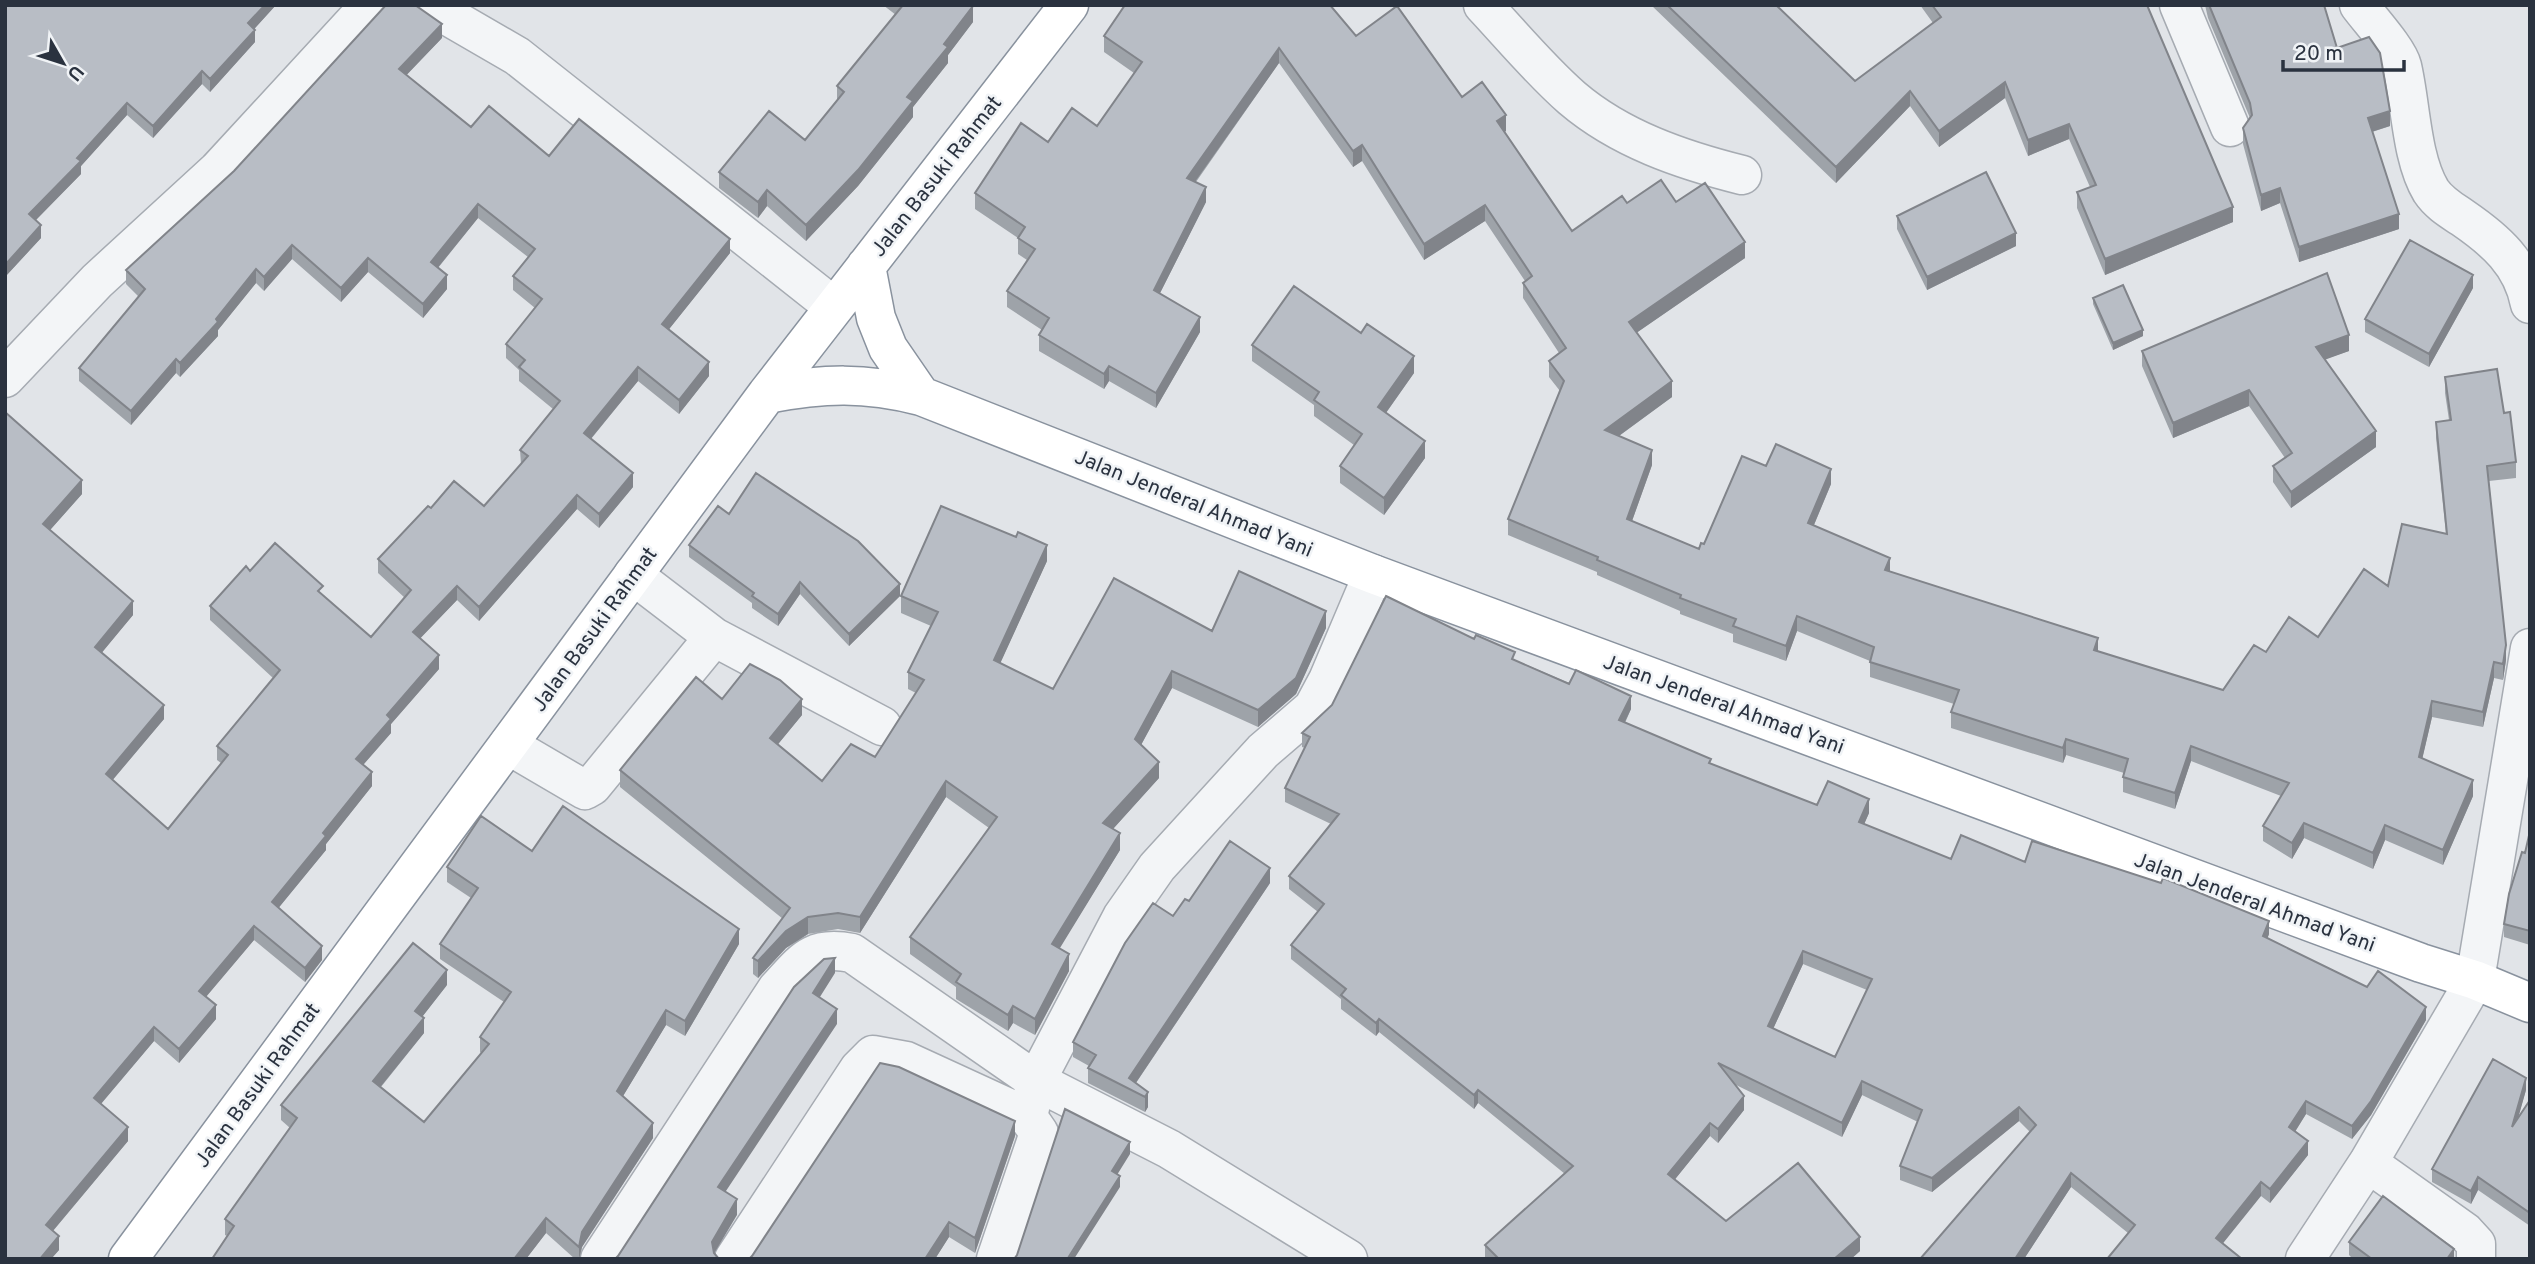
<svg xmlns="http://www.w3.org/2000/svg" width="2535" height="1264" font-family="Overpass,sans-serif">
  <rect width="100%" height="100%" fill="#e1e4e8"/>
  <g fill="none" stroke-linecap="round" stroke-linejoin="round">
    <defs>
      <path id="minor" d="M429,5L517,56L833,306
        M1483,5C1512,36 1540,70 1572,98C1620,139 1682,160 1742,175
        M2179,5L2230,127
        M2359,5C2370,20 2398,50 2402,66C2411,104 2411,158 2431,191C2439,203 2451,210 2463,218C2495,240 2522,263 2530,304
        M5,378L97,281L218,170L370,5
        M714,637L882,726
        M508,745L585,790L592,786L714,637L633,575
        M2368,1163L2465,1232L2476,1244V1259
        M600,1259L777,989C803,961 811,945 852,953L1036,1081L1169,1149L1348,1259
        M734,1259L859,1069L873,1055L906,1061L1028,1117
        M996,1259L1039,1133L1028,1117L1036,1081L1122,917L1157,867L1263,751L1313,708L1328,680L1373,574
        M2305,1259L2368,1163L2475,980L2530,648"/>
      <path id="highway" d="M866,266L876,318L888,348L921,396
        M767,394C825,383 864,382 921,396L1373,574L2421,963L2475,980L2530,1003
        M128,1259L767,394L1069,5"/>
    </defs>
    <!-- minor casing -->
    <use href="#minor" stroke="#a6abb2" stroke-width="41"/>
    <!-- highway casing -->
    <use href="#highway" stroke="#89929e" stroke-width="41"/>
    <!-- minor -->
    <use href="#minor" stroke="#f3f5f7" stroke-width="38"/>
    <!-- highway -->
    <use href="#highway" stroke="#fff" stroke-width="38"/>
  </g>
  <!-- wall -->
  <path fill="#9ea3a9" fill-rule="evenodd" d="M5,5H276L254,29L255,42L210,92L202,84L153,138L127,115L81,166V174L36,220L41,238L5,277Z
    M883,5H972L973,22L948,55V63L913,107V117L858,186L806,241L767,206L758,218L719,188V172L805,140L837,102V86L896,15Z
    M1651,5H1776L1855,81L1933,23L1920,5H2147L2233,222L2105,275L2077,208V192L2090,187L2069,139L2028,156L2005,98L1939,147L1910,106L1836,183Z
    M2205,5H2324L2337,48L2390,126L2372,132L2399,229L2299,262L2280,203L2261,211L2243,144V128L2250,118L2208,18Z
    M1104,36H1356L1462,97L1506,131L1504,132L1572,231L1627,203L1676,202L1745,258L1636,333L1672,397L1619,436L1652,465L1632,521L1699,549L1704,544L1766,466L1831,484L1814,525L1890,571L2098,651L2223,690L2266,652L2318,637L2388,586L2446,534L2436,438V422L2449,420L2445,393V377L2504,413L2516,462V478L2489,481L2506,660L2503,680L2494,678L2483,727L2432,717L2422,759L2473,796L2443,865L2385,840L2373,869L2304,838L2292,859L2263,841V826L2281,796L2191,761L2175,809L2123,792V777L2124,773L2066,755L2063,763L1951,728V712L1954,704L1870,677V661L1797,631L1786,661L1733,642V634L1680,614V611L1597,575V572L1508,535V519L1560,391L1549,377V361L1559,353L1523,298V283L1525,281L1485,221L1424,260L1362,161L1353,167L1279,63L1196,182L1206,202L1160,293L1200,332L1156,408L1109,381L1104,389L1039,351V335L1042,330L1007,307V291L1027,260L1018,254V238L975,209V193L1048,142L1097,126L1134,73L1104,52Z
    M442,38L406,75L471,127L549,156L730,253L669,329L709,376L679,414L638,381L591,439L633,487L599,528L577,509L479,621L457,600L420,638L439,669L391,724V733L363,765L372,786L326,844V850L278,908L322,960L305,982L254,940L206,997L216,1019L179,1063L154,1041L101,1104L128,1141L53,1231L59,1250L51,1259H5V412L82,494L50,530L133,615L101,653L164,719L112,780L168,829L221,763L217,760V746L273,678L210,620V606L250,571L323,595L371,637L405,598L378,573V559L431,508L484,506L521,464L520,450L553,409L519,381V370L506,358V344L535,308L513,290V276L528,257L478,218L438,268L447,289L423,318L368,272L341,302L292,259L264,291L256,283L218,330V336L180,377L176,373L131,425L79,381V368L139,297L126,284V270Z
    M1897,216L2016,246L1927,290L1897,229Z
    M2473,288L2429,367L2365,332V319Z
    M2093,298L2143,336L2113,350L2093,304Z
    M1252,345L1414,373L1386,413L1425,458L1384,515L1340,483V466L1354,445L1314,416V405L1252,361Z
    M2142,351H2349L2325,359L2376,447L2291,508L2273,482V466L2285,458L2249,406L2173,438L2142,366Z
    M729,514L900,596L849,646L800,594L778,626L752,608V603L689,557V545Z
    M1047,561L1000,663L1053,689L1212,631L1326,628L1296,694L1258,727L1172,688L1141,745L1159,778L1113,829L1120,850L1059,948L1069,971L1035,1035L1013,1023L1008,1031L956,999V987L910,954V937L989,828L946,797L860,933L838,929L808,934L786,948L758,978L753,974V958L783,919L620,787V770L722,699L802,715L778,744L822,781L875,757L916,693L908,689V672L931,626L901,613V596Z
    M1515,660L1631,709L1625,723L1711,764L1817,805L1869,813L1864,824L1951,859L2025,862L2269,934L2267,939L2426,1020L2371,1115L2352,1139L2306,1114L2295,1132L2308,1155L2270,1203L2261,1196L2128,1233L2071,1187L2024,1259H1920L2030,1132L2019,1121L1932,1192L1900,1180V1166L1918,1122L1862,1095L1842,1137L1736,1085L1744,1110L1718,1143L1710,1136L1675,1179L1726,1221L1860,1251L1851,1259H1485V1245L1565,1174L1478,1103L1474,1109L1379,1032L1376,1036L1341,1009V999L1291,959V945L1318,912L1289,889V876L1331,824L1285,802V788L1305,748L1302,747V733ZM1803,964L1867,990L1835,1057L1773,1029Z
    M2530,831V945L2504,937V924L2525,853Z
    M532,851L739,944L685,1036L666,1025L623,1096L653,1138L582,1247L580,1259H575L546,1233L526,1259H212L227,1236L225,1235V1219L290,1128L281,1120V1105L447,985L422,1017L424,1033L381,1087L424,1122L481,1053L480,1052V1037L504,1002L440,959V944L471,898L447,882V867Z
    M1270,883L1136,1083L1148,1092V1107L1145,1112L1088,1083V1068L1089,1066L1073,1057V1042L1173,916L1189,901Z
    M2526,1090L2518,1117L2530,1100V1226L2478,1190L2471,1204L2432,1182V1169Z
    M1015,1136L975,1253L949,1237L935,1259H749Z
    M2349,1242L2454,1259H2353L2349,1255Z"/>
  <!-- shaded-wall -->
  <path fill="#81848a" d="M265,5H276L248,36V23Z
    M973,6V22L948,55V63L913,107V117L858,186L806,241V225L907,97L944,44Z
    M442,24V38L399,83V69Z
    M255,30V42L210,92V79Z
    M1279,48V63L1187,193V178Z
    M202,71V84L153,138V126Z
    M2005,82V98L1939,147V131Z
    M1910,91V106L1836,183V167Z
    M127,103V115L81,166V174L29,227V214L77,158Z
    M2390,111V126L2368,133V118Z
    M1506,115V131L1497,137V121Z
    M2069,124V139L2028,156V140Z
    M1362,145V161L1353,167V151Z
    M1206,187V202L1154,305V290Z
    M2280,188V203L2261,211V195Z
    M767,190V206L758,218V202Z
    M478,204V218L431,276V262Z
    M1485,205V221L1424,260V244Z
    M2233,207V222L2105,275V259Z
    M2399,214V229L2299,262V247Z
    M41,225V238L5,277V265Z
    M2016,233V246L1927,290V277Z
    M730,239V253L662,338V324Z
    M1745,242V258L1629,338V322Z
    M292,245V259L264,291V277Z
    M368,258V272L341,302V288Z
    M256,269V283L218,330V336L180,377V363Z
    M447,275V289L423,318V304Z
    M2473,275V288L2429,367V354Z
    M1200,317V332L1156,408V393Z
    M2143,330V336L2113,350V343Z
    M2349,335V351L2316,363V347Z
    M1414,356V373L1378,424V407Z
    M176,359V373L131,425V411Z
    M709,362V376L679,414V400Z
    M1109,366V381L1104,389V374Z
    M638,367V381L584,447V433Z
    M1672,381V397L1605,446V430Z
    M2249,390V406L2173,438V423Z
    M2376,431V447L2291,508V492Z
    M1425,441V458L1384,515V498Z
    M1652,450V465L1627,535V519Z
    M1831,469V484L1808,539V523Z
    M633,473V487L599,528V514Z
    M82,480V494L43,538V524Z
    M577,495V509L479,621V607Z
    M1047,545V561L994,677V660Z
    M1890,558V573L1885,570Z
    M800,582V594L778,626V614Z
    M900,584V596L849,646V634Z
    M457,586V600L413,646V632Z
    M133,601V615L95,661V647Z
    M1326,611V628L1296,694L1258,727V710Z
    M1797,616V631L1786,661V646Z
    M2098,638V653L2094,650Z
    M2506,645V660L2503,680V664Z
    M439,655V669L391,724V733L356,773V759L387,715Z
    M2494,662V678L2483,727V712Z
    M1172,671V688L1135,756V739Z
    M1631,696V709L1619,734V720Z
    M802,699V715L770,754V738Z
    M2432,701V717L2419,773V757Z
    M164,705V719L106,788V774Z
    M2066,739V755L2063,763V748Z
    M2191,746V761L2175,809V793Z
    M1159,762V778L1103,840V823Z
    M372,772V786L326,844V850L272,916V902L323,833Z
    M2473,780V796L2443,865V850Z
    M946,781V797L860,933V917Z
    M1869,799V813L1859,836V822Z
    M2304,823V838L2292,859V843Z
    M2385,825V840L2373,869V853Z
    M1120,833V850L1052,961V944Z
    M1270,868V883L1131,1090L1129,1078Z
    M808,917V934L786,948L758,978V961L786,931Z
    M2269,921V934L2263,950V936Z
    M254,926V940L199,1005V991Z
    M739,929V944L685,1036V1021Z
    M322,946V960L305,982V968Z
    M1803,951V964L1768,1040V1026Z
    M1069,954V971L1035,1035V1019Z
    M835,958V973L813,1008V993Z
    M447,970V985L415,1026V1011Z
    M216,1005V1019L179,1063V1049Z
    M1013,1006V1023L1008,1031V1015Z
    M2426,1007V1020L2371,1115L2352,1139V1126Z
    M837,1009V1024L718,1203V1187Z
    M666,1010V1025L617,1106V1091Z
    M424,1018V1033L373,1096V1081Z
    M1379,1019V1032L1376,1036V1023Z
    M154,1027V1041L94,1112V1098Z
    M2526,1078V1090L2512,1140V1127Z
    M1862,1081V1095L1842,1137V1123Z
    M1478,1090V1103L1474,1109V1095Z
    M1148,1092V1107L1145,1112V1097Z
    M1744,1096V1110L1718,1143V1129Z
    M2306,1101V1114L2289,1141V1127Z
    M2019,1107V1121L1932,1192V1178Z
    M1015,1121V1136L975,1253V1238Z
    M653,1123V1138L582,1247L579,1259V1247L582,1232Z
    M1710,1123V1136L1668,1188V1174Z
    M128,1127V1141L46,1239V1225Z
    M2308,1141V1155L2270,1203V1189Z
    M1130,1142V1154L1112,1183V1171Z
    M2071,1173V1187L2024,1259H2015Z
    M1120,1176V1187L1074,1259H1068Z
    M2478,1177V1190L2471,1204V1191Z
    M2261,1182V1196L2216,1252V1238Z
    M737,1199V1215L712,1257V1242Z
    M546,1218V1233L526,1259H514Z
    M949,1222V1237L935,1259H925Z
    M59,1236V1250L51,1259H40Z
    M1860,1237V1251L1851,1259H1834Z
    M2454,1249V1259H2447Z"/>
  <!-- building -->
  <path fill="#b8bdc5" stroke="#81848a" stroke-width="2" fill-rule="evenodd" d="M5,5H265L248,23L255,30L210,79L202,71L153,126L127,103L77,158L81,161L29,214L41,225L5,265Z
    M386,5H415L442,24L399,69L471,127L489,106L549,156L579,119L730,239L662,324L709,362L679,400L638,367L584,433L633,473L599,514L577,495L479,607L457,586L413,632L439,655L387,715L391,719L356,759L372,772L323,833L326,836L272,902L322,946L305,968L254,926L199,991L216,1005L179,1049L154,1027L94,1098L128,1127L46,1225L59,1236L40,1259H5V412L82,480L43,524L133,601L95,647L164,705L106,774L168,829L228,755L217,746L280,670L210,606L246,566L250,571L275,543L323,586L318,591L371,637L411,590L378,559L428,506L431,508L454,481L484,506L528,456L520,450L560,401L519,367L525,360L506,344L542,299L513,276L535,249L478,204L431,262L447,275L423,304L368,258L341,288L292,245L264,277L256,269L216,319L218,322L180,363L176,359L131,411L79,368L145,289L126,270L234,171Z
    M903,5H972L973,6L944,44L948,47L907,97L913,101L858,170L806,225L767,190L758,202L719,172L769,111L805,140L844,92L837,86Z
    M1125,5H1330L1356,36L1397,6L1462,97L1482,82L1506,115L1497,121L1572,231L1622,196L1627,203L1661,180L1676,202L1705,183L1745,242L1629,322L1672,381L1605,430L1652,450L1627,519L1699,549L1701,543L1704,544L1742,456L1766,466L1776,444L1831,469L1808,523L1890,558L1885,570L2098,638L2094,650L2223,690L2254,645L2266,652L2289,617L2318,637L2364,569L2388,586L2402,524L2447,534L2436,422L2451,420L2445,377L2497,369L2504,413L2510,412L2516,462L2487,466L2506,645L2503,664L2494,662L2483,712L2432,701L2419,757L2473,780L2443,850L2385,825L2373,853L2304,823L2292,843L2263,826L2289,783L2191,746L2175,793L2123,777L2128,759L2066,739L2063,748L1951,712L1959,690L1870,662L1874,647L1797,616L1786,646L1733,626L1736,619L1680,598L1681,595L1597,560L1598,557L1508,519L1564,381L1549,361L1566,348L1523,283L1532,276L1485,205L1424,244L1362,145L1353,151L1279,48L1187,178L1206,187L1154,290L1200,317L1156,393L1109,366L1104,374L1039,335L1049,318L1007,291L1035,249L1018,238L1025,227L975,193L1021,123L1048,142L1072,108L1097,126L1142,62L1104,36Z
    M1667,5H1776L1855,81L1941,17L1932,5H2147L2233,207L2105,259L2077,192L2096,185L2069,124L2028,140L2005,82L1939,131L1910,91L1836,167Z
    M2209,5H2324L2337,48L2369,37L2380,53L2390,111L2368,118L2399,214L2299,247L2280,188L2261,195L2243,128L2252,115L2250,103Z
    M1986,172L2016,233L1927,277L1897,216Z
    M2410,240L2473,275L2429,354L2365,319Z
    M2327,273L2349,335L2316,347L2376,431L2291,492L2273,466L2292,453L2249,390L2173,423L2142,351Z
    M2123,285L2143,330L2113,343L2093,298Z
    M1294,286L1361,333L1367,324L1414,356L1378,407L1425,441L1384,498L1340,466L1362,434L1314,400L1319,392L1252,345Z
    M756,473L858,541L900,584L849,634L800,582L778,614L752,596L754,593L689,545L718,506L729,514Z
    M941,506L1016,537L1018,532L1047,545L994,660L1053,689L1114,578L1212,631L1239,571L1326,611L1296,678L1258,710L1172,671L1135,739L1159,762L1103,823L1120,833L1052,944L1069,954L1035,1019L1013,1006L1008,1015L956,982L961,974L910,937L997,817L946,781L860,917L838,913L808,917L786,931L758,961L753,958L790,908L620,770L696,677L722,699L750,664L780,680L802,699L770,738L822,781L851,744L875,757L924,680L908,672L938,612L901,596Z
    M1386,596L1474,639L1476,635L1515,652L1512,659L1569,684L1576,670L1631,696L1619,720L1711,759L1709,763L1817,805L1828,781L1869,799L1859,822L1951,859L1961,835L2025,862L2032,841L2161,883L2163,878L2269,921L2263,936L2367,987L2378,971L2426,1007L2371,1101L2352,1126L2306,1101L2289,1127L2308,1141L2270,1189L2261,1182L2216,1238L2242,1259H2107L2135,1225L2071,1173L2015,1259H1920L2036,1125L2019,1107L1932,1178L1900,1166L1922,1110L1862,1081L1842,1123L1718,1063L1744,1096L1718,1129L1710,1123L1668,1174L1726,1221L1798,1163L1860,1237L1834,1259H1495L1497,1257L1485,1245L1573,1166L1478,1090L1474,1095L1379,1019L1376,1023L1341,995L1346,989L1291,945L1324,904L1289,876L1339,814L1285,788L1310,737L1302,733L1332,705ZM1803,951L1872,979L1835,1057L1768,1026Z
    M563,806L739,929L685,1021L666,1010L617,1091L653,1123L582,1232L579,1247L546,1218L514,1259H212L234,1226L225,1219L297,1118L281,1105L413,943L447,970L415,1011L424,1018L373,1081L424,1122L489,1044L480,1037L511,992L440,944L478,888L447,867L481,816L532,851Z
    M2530,831V931L2504,924L2509,894L2522,852L2525,853Z
    M1230,841L1270,868L1129,1078L1148,1092L1145,1097L1088,1068L1096,1055L1073,1042L1125,943L1153,903L1173,916L1185,899L1189,901Z
    M835,958L813,993L837,1009L718,1187L737,1199L712,1242L714,1253L719,1259H615L618,1256L794,987L824,959Z
    M2493,1059L2526,1078L2512,1127L2530,1100V1213L2478,1177L2471,1191L2432,1169Z
    M880,1063L899,1067L1015,1121L975,1238L949,1222L925,1259H749L752,1256Z
    M1065,1109L1130,1142L1112,1171L1120,1176L1068,1258V1259H1014L1017,1255Z
    M2383,1196L2454,1249L2447,1259H2372L2349,1242Z"/>
  <g text-anchor="middle" stroke-width="5" stroke-linejoin="round" paint-order="stroke">
    <!-- street labels -->
    <g font-size="21" fill="#2a323f" stroke="#f0f3f6">
      <text transform="translate(936 176) rotate(-52)" y="7">Jalan Basuki Rahmat</text>
      <text transform="translate(1194 503) rotate(22)" y="7">Jalan Jenderal Ahmad Yani</text>
      <text transform="translate(594 629) rotate(-54)" y="7">Jalan Basuki Rahmat</text>
      <text transform="translate(1724 704) rotate(20)" y="7">Jalan Jenderal Ahmad Yani</text>
      <text transform="translate(2255 902) rotate(20)" y="7">Jalan Jenderal Ahmad Yani</text>
      <text transform="translate(257 1085) rotate(-54)" y="7">Jalan Basuki Rahmat</text>
    </g>
  </g>
  <!-- border -->
  <rect width="2535" height="1264" fill="none" stroke="#2a323f" stroke-width="14"/>
  <!-- north arrow -->
  <g transform="translate(63 63) rotate(129)" stroke="#f0f3f6" stroke-width="5" paint-order="stroke">
  <path d="M0-5L12 26L0 18L-12 26Z" fill="#2a323f"/>
  <text y="-10" font-size="19" font-weight="bold" text-anchor="middle" fill="#2a323f">U</text>
  </g>
  <!-- scale -->
  <path d="M2283 60v10h121v-10" fill="none" stroke="#2a323f" stroke-width="3.5"/>
  <text x="2294" y="60" font-size="21" fill="#2a323f" stroke="#f0f3f6" stroke-width="5" paint-order="stroke">20 m</text>
</svg>
